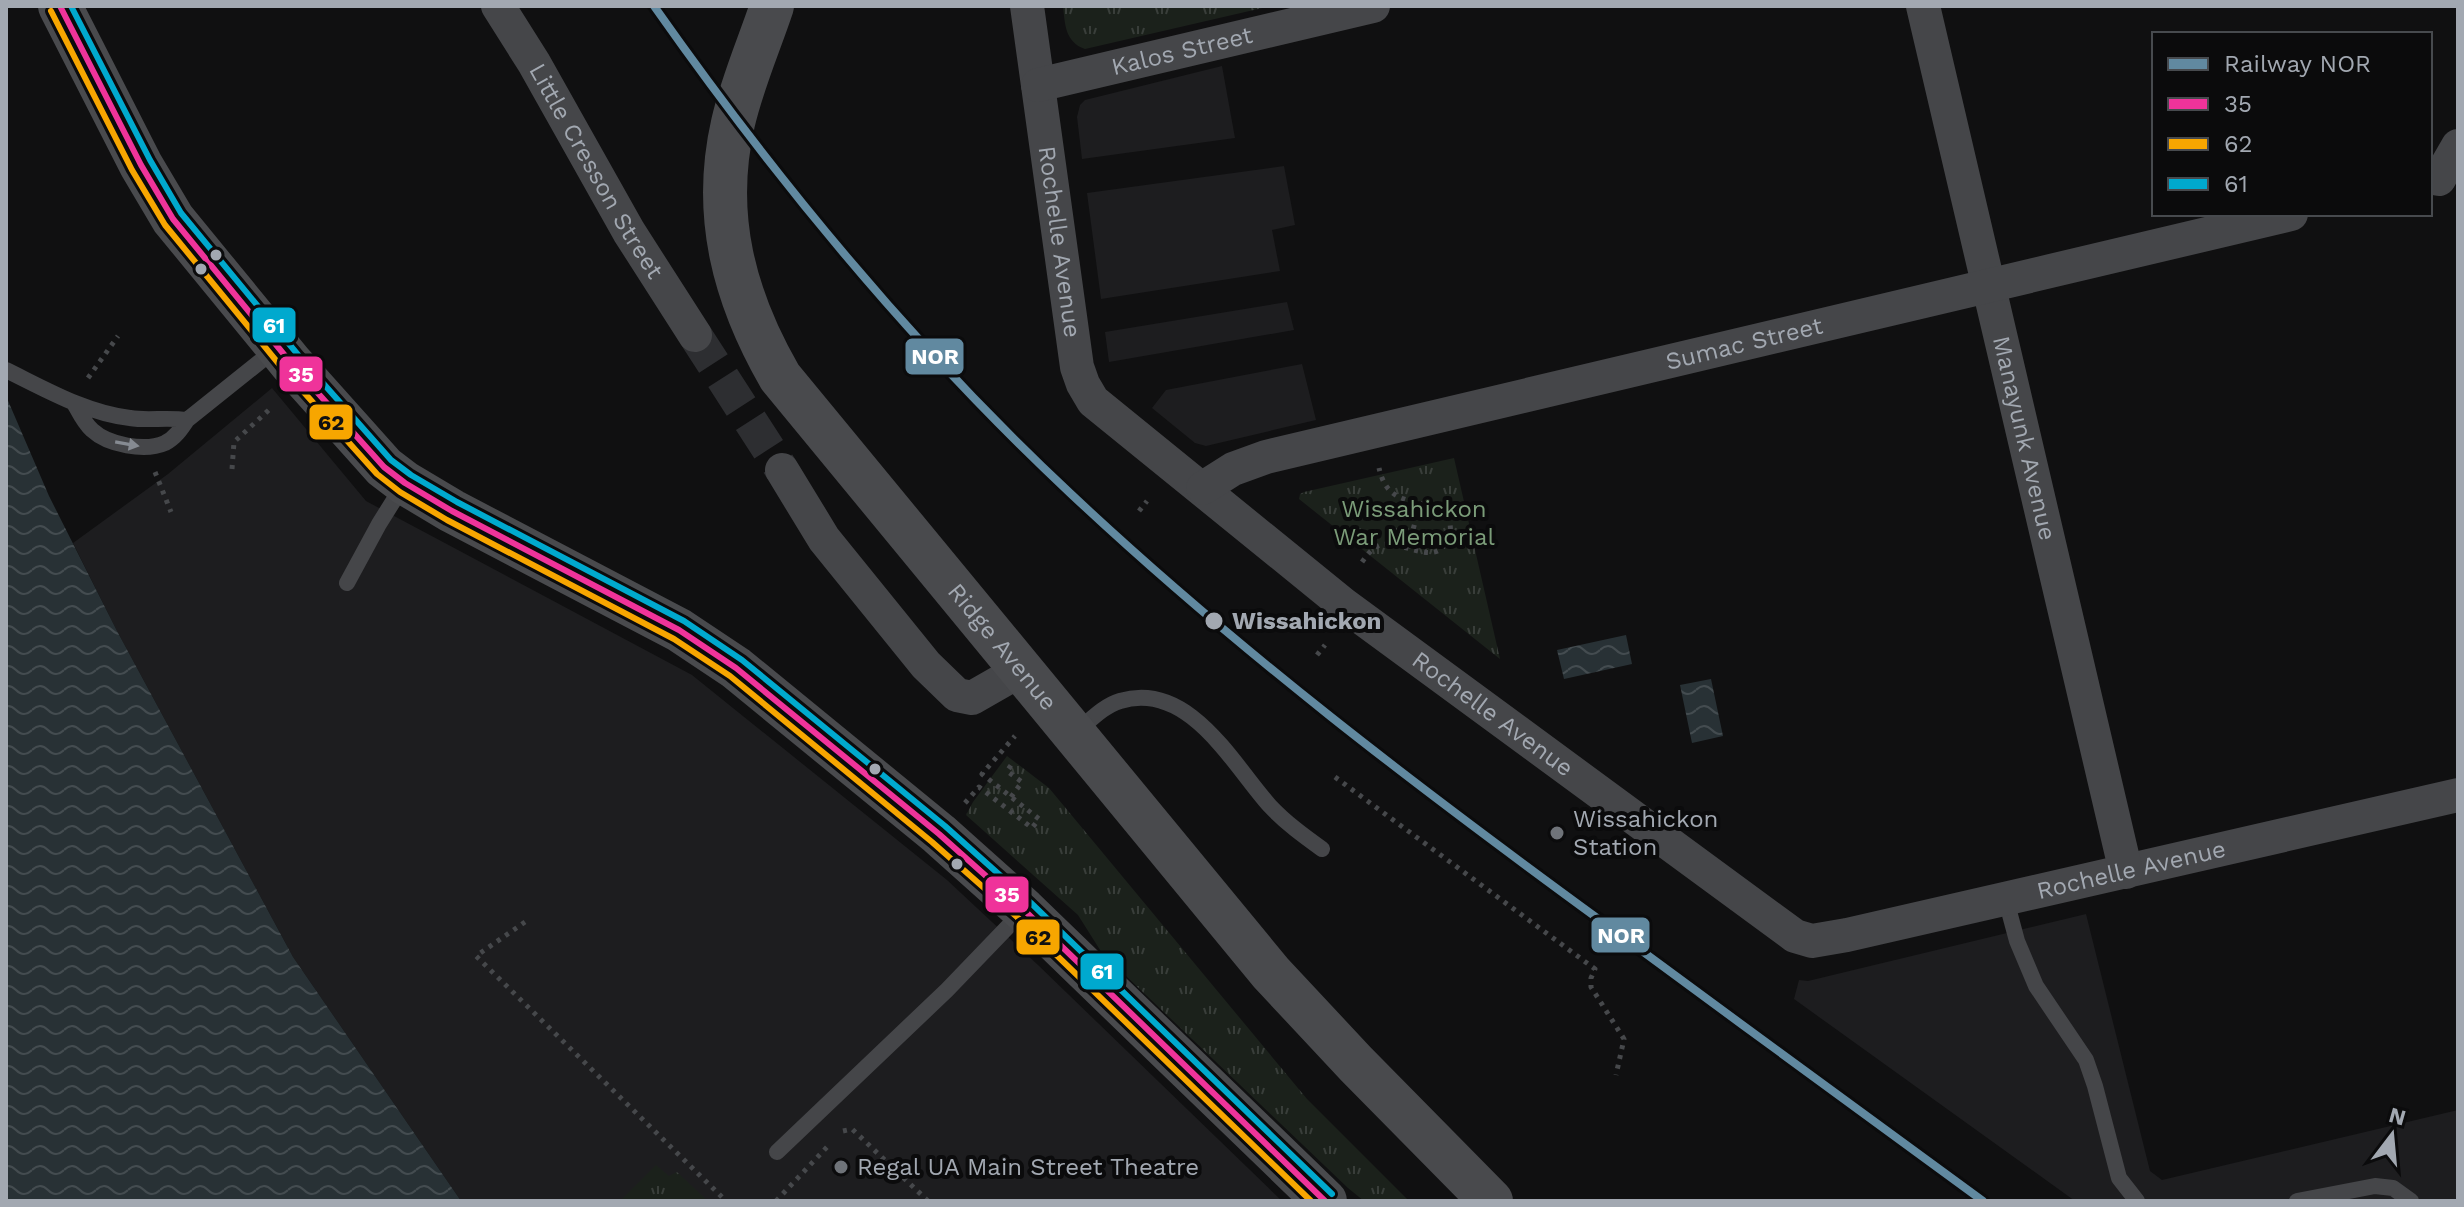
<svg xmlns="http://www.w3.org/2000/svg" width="2464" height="1207" font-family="'Work Sans',sans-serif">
  <defs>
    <pattern id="park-tufts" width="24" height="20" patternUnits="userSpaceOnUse" patternTransform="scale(2)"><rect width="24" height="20" fill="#1b211b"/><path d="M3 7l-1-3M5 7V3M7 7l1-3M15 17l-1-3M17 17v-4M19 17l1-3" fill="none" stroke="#393e3a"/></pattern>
    <pattern id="water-waves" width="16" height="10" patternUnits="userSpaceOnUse" patternTransform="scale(2)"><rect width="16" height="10" fill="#283135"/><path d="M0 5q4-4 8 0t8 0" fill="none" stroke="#444c50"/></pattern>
  </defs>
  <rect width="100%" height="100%" fill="#101011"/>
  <!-- built -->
  <path fill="#1d1d1f" d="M1222,66L1235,138L1082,159L1077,117L1080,105L1085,100Z
    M1284,166L1295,225L1272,230L1280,271L1101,299L1087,193Z
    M1287,302L1294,330L1109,362L1105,332Z
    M1302,364L1316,420L1206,446L1195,443L1152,408L1166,390Z
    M272,388L366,501L692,675L947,880L1038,965L1282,1201H461L293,957L117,631L73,543L168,474Z
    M2086,914L2150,1171L2162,1180L2458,1110V1201H2075L1794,999L1799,980L1808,981Z"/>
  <!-- park -->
  <path fill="url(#park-tufts)" d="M1063,6H1271L1085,49C1065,42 1065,24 1063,6Z
    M1454,458L1500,659L1299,499L1300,494L1304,492Z
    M1007,756L1049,788L1307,1099L1409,1201H1364L1348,1188L1102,953L1078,915L966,815L973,802Z
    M656,1165L669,1176L677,1172L708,1201H620Z"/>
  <!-- water -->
  <path fill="url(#water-waves)" d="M6,396L49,496L117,631L293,957L461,1201H6Z
    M1626,635L1632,664L1564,679L1557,650Z
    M1711,679L1723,736L1692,743L1680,685Z"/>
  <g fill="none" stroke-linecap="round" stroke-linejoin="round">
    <!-- street-tunnel -->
    <path stroke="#2d2e31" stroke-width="34" stroke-dasharray="34 17" stroke-linecap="butt" d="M695,335L782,470"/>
    <!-- path -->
    <path stroke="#46484b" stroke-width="5" stroke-dasharray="4 6" stroke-linecap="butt" d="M88,378L118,336
      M232,469L234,442L271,408
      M155,472L171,512
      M1139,511L1147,501
      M1408,548L1420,504
      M1362,562C1367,555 1372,548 1380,545C1403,539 1436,569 1448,539C1451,532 1451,527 1449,520C1447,513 1443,511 1436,508C1408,498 1387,503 1379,468
      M1317,655L1325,645
      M1335,777L1595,969L1591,978V987L1624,1039L1616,1075
      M1011,797L1022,782L1007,771L1014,761
      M965,803L979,787L1032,828L1039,819L982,774L1015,736
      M525,922L476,956L726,1201
      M843,1131L852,1129L928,1201
      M776,1201L827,1147"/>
    <!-- lane -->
    <path stroke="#454649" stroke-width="16" d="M6,370C45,389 86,413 130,418C148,421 167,417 187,420
      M74,403C79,412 84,423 92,430C108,445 145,452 165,443C175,438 181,429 187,420L277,348
      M347,583L379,524L404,484
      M1075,733C1089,722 1103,706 1120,701C1189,680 1233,765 1270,806C1286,823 1304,836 1322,849
      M2006,900L2017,941L2036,986L2086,1060L2095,1086L2119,1178L2137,1201
      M777,1152L947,990L1023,911
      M2297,1201L2375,1186L2393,1188L2411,1201"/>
    <!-- street -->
    <g stroke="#454649" stroke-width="34">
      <path id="s1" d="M498,6L534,63L629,232L695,335"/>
      <path id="s2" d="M1027,6L1077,367L1083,384L1093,401L1343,604L1795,936L1812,941L1847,935L2458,795"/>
      <path id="s3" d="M1923,6L2126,872"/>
      <path id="s4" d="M1038,85L1373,6"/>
      <path d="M2439,179L2458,146"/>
      <path d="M782,470L824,539L926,665L957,695L972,698L1021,670"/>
      <path id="s5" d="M1203,488L1233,469L1266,457L2291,214"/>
    </g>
    <!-- secondary -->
    <g stroke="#494a4d" stroke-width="44">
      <path d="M60,6L141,165L173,219L291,363L384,467L405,483L452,511L679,630L736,668L939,834L1024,910L1325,1201"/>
      <path id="s6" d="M772,6C759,45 742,83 733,123C712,215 734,297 780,377L1271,973L1356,1064L1491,1201"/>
    </g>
    <defs>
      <path id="bus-1" d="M60,6L141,165L173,219L291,363L384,467L405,483L452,511L679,630L736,668L939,834L1024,910L1325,1201"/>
      <path id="bus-2" d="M51,11L132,170L165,225L283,369L377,474L400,492L447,520L674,639L730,676L932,842L1017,917L1311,1201"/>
      <path id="bus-3" d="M71,6L150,160L181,213L299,356L391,460L411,475L457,502L684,621L742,660L945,826L1031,903L1332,1194"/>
    </defs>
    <!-- bus-1 casing -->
    <use href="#bus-1" stroke="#0b0b0c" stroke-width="12"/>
    <!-- bus-2 casing -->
    <use href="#bus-2" stroke="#0b0b0c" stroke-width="12"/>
    <!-- bus-3 casing -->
    <use href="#bus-3" stroke="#0b0b0c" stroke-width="12"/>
    <!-- bus-1 -->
    <use href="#bus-1" stroke="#ef339a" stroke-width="6"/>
    <!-- bus-2 -->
    <use href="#bus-2" stroke="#f7a600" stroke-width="6"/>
    <!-- bus-3 -->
    <use href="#bus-3" stroke="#00a9ce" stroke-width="6"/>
    <defs>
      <path id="rail-1" d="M654,6C777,181 913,346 1070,493C1237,650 1419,788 1604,923C1730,1016 1857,1109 1983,1201"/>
    </defs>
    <!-- rail-1 casing -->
    <use href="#rail-1" stroke="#0b0b0c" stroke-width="14"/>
    <!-- rail-1 -->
    <use href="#rail-1" stroke="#6189a0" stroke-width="8"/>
  </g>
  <!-- one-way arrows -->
  <defs><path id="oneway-solid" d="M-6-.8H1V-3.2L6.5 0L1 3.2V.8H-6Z" transform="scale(2)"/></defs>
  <use fill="#868b92" href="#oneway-solid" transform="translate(127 444) rotate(10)"/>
  <!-- markers -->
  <g fill="#a2a8b1" stroke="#0b0b0c" stroke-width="3">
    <circle cx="216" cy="255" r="7"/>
    <circle cx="201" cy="269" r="7"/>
    <circle cx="1214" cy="621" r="10"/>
    <circle cx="875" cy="769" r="7"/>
    <circle cx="957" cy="864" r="7"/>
  </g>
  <g fill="#6f7379" stroke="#0b0b0c" stroke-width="3">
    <circle cx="1557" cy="833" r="8"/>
    <circle cx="841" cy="1167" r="8"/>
  </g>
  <g text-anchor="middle" stroke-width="8" stroke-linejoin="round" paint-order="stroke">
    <!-- street labels -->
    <g font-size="24" fill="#a2a8b1" stroke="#0b0b0c">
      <text dy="8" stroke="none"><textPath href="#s4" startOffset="148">Kalos Street</textPath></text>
      <text dy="8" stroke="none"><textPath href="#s1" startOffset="192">Little Cresson Street</textPath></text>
      <text dy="8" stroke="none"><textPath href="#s2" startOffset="238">Rochelle Avenue</textPath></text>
      <text dy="8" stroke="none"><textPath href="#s5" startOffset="562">Sumac Street</textPath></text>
      <text dy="8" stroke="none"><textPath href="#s3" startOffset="444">Manayunk Avenue</textPath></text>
      <text dy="8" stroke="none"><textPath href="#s6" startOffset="738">Ridge Avenue</textPath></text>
      <text dy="8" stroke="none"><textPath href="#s2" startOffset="910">Rochelle Avenue</textPath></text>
      <text dy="8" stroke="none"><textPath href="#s2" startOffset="1630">Rochelle Avenue</textPath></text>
    </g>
    <!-- park labels -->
    <g font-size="24" fill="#7b9c79" stroke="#0b0b0c">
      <text x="1414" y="517">Wissahickon<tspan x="1414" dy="28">War Memorial</tspan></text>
    </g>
    <!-- stop labels -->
    <g font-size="24" font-weight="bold" fill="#a2a8b1" stroke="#0b0b0c" text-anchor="start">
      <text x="1232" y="629">Wissahickon</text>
    </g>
    <!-- poi labels -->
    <g font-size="24" fill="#a2a8b1" stroke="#0b0b0c" text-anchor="start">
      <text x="1573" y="827">Wissahickon<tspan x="1573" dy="28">Station</tspan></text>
      <text x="857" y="1175">Regal UA Main Street Theatre</text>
    </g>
  </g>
  <g stroke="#0b0b0c" stroke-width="3">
    <rect x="251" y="306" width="46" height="38" rx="8" fill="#00a9ce"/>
    <rect x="904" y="337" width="61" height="39" rx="8" fill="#6189a0"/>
    <rect x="278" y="355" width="46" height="38" rx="8" fill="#ef339a"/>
    <rect x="308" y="403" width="46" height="38" rx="8" fill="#f7a600"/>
    <rect x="984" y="875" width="46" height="39" rx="8" fill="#ef339a"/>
    <rect x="1590" y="916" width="61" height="38" rx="8" fill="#6189a0"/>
    <rect x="1015" y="918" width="46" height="38" rx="8" fill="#f7a600"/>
    <rect x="1079" y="952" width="46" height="39" rx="8" fill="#00a9ce"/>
  </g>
  <g font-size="22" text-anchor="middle" font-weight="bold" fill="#fff">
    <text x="274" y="333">61</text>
    <text x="935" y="364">NOR</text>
    <text x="301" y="382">35</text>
    <text x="1007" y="902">35</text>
    <text x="1621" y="943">NOR</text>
    <text x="1102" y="979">61</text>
  </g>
  <g font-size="22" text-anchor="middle" font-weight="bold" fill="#111">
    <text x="331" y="430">62</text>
    <text x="1038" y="945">62</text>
  </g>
  <!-- border -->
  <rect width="2464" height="1207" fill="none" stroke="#a2a8b1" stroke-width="16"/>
  <!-- legend -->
  <rect x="2152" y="32" width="280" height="184" fill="#0b0b0c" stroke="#474a4e" stroke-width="2"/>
  <rect x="2168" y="58" width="40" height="12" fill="#6189a0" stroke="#474a4e" stroke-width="2"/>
  <text x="2224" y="72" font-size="24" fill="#a2a8b1">Railway NOR</text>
  <rect x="2168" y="98" width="40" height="12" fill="#ef339a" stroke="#474a4e" stroke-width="2"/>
  <text x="2224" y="112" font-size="24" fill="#a2a8b1">35</text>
  <rect x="2168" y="138" width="40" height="12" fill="#f7a600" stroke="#474a4e" stroke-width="2"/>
  <text x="2224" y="152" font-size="24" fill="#a2a8b1">62</text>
  <rect x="2168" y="178" width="40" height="12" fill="#00a9ce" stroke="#474a4e" stroke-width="2"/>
  <text x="2224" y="192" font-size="24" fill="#a2a8b1">61</text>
  <!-- north arrow -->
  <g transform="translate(2392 1135) rotate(16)" stroke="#0b0b0c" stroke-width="6" paint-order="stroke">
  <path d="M0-6L14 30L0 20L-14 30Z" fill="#a2a8b1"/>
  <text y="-12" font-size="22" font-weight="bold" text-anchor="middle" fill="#a2a8b1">N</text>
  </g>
</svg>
